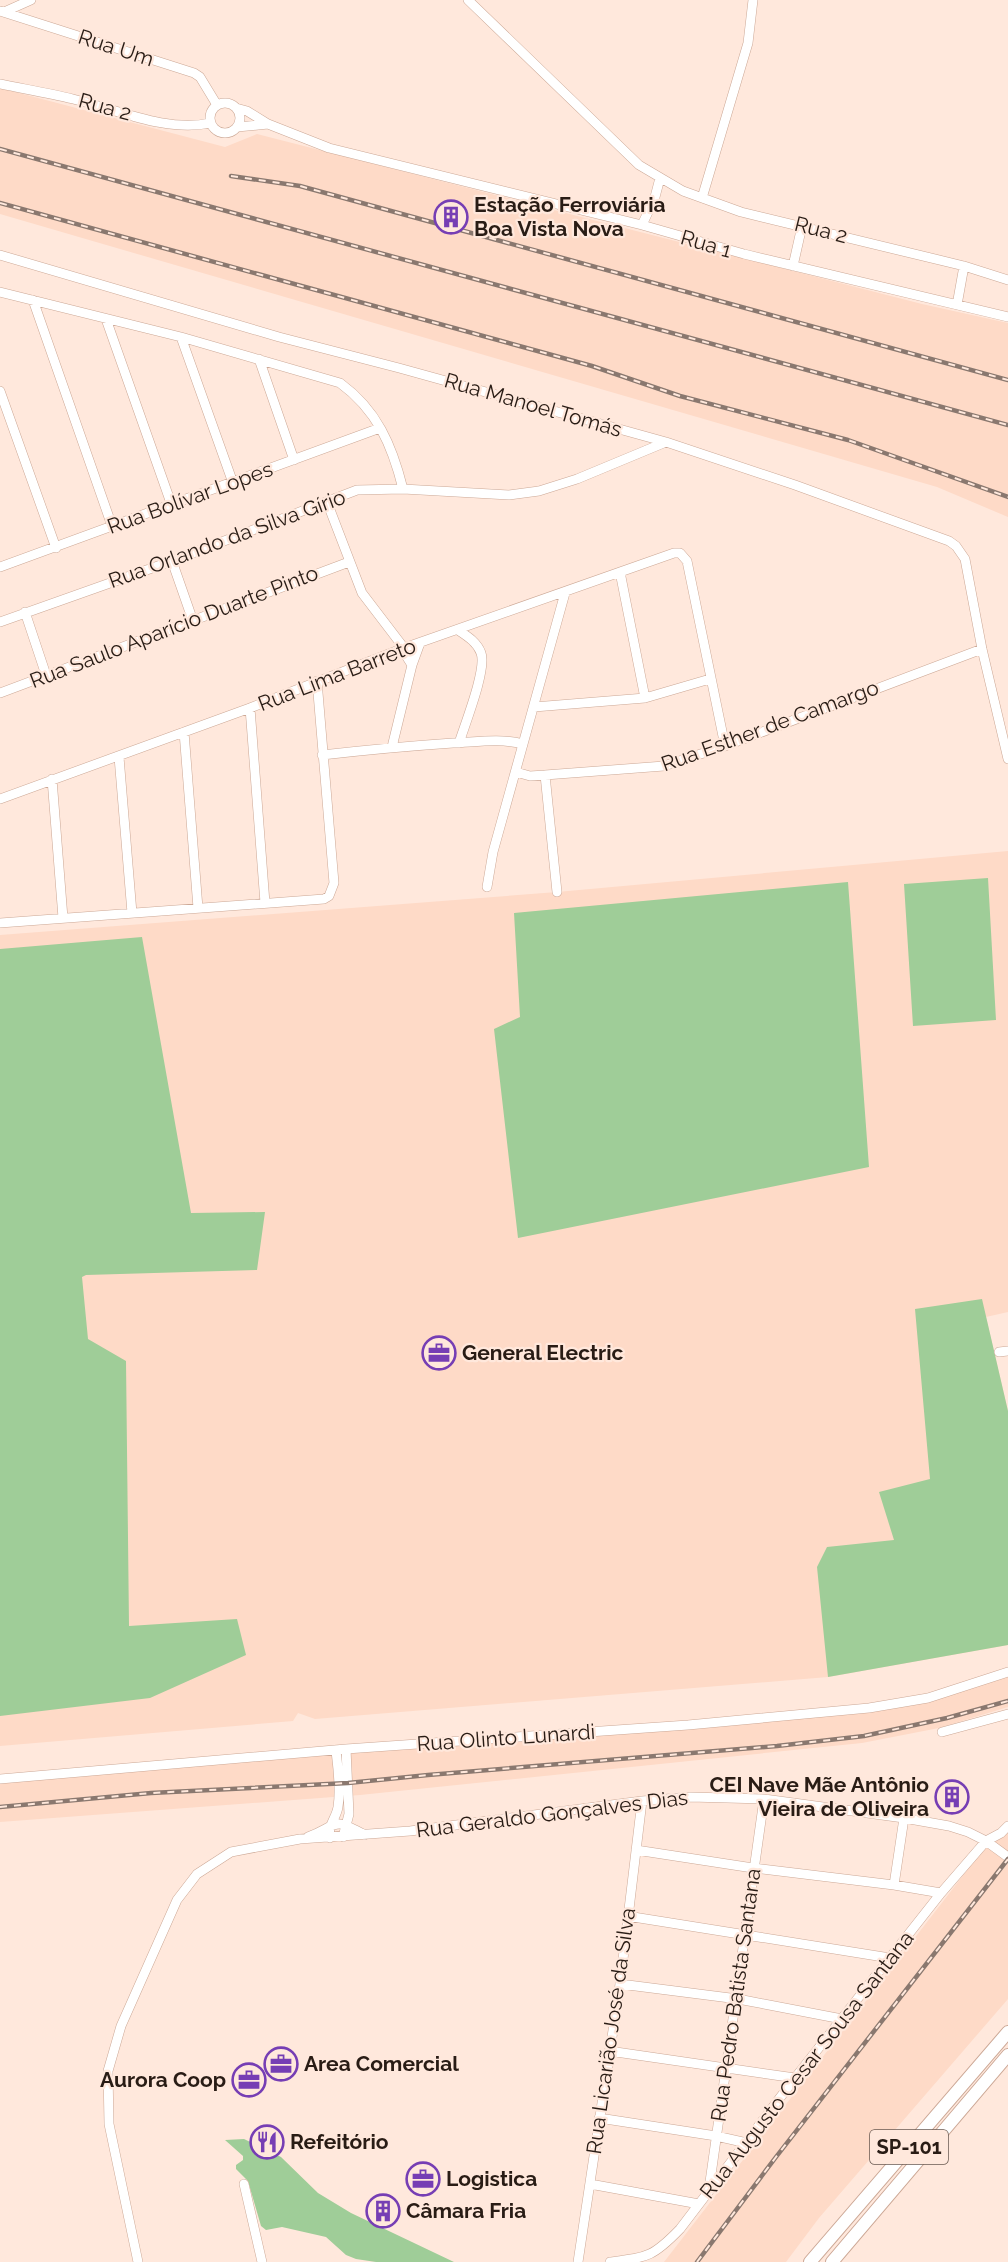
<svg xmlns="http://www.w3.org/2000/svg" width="1008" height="2262" font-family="Raleway,sans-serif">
  <rect width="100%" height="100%" fill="#ffe8dc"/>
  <!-- built -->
  <path fill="#fedac7" d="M0,88L225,147L257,134L922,304L1008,323V517L937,487L0,214Z
    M1008,851V1312L986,1317L1008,1411V1645L828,1677L315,1719L298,1713L293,1721L0,1746V935L557,892Z
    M1008,1672V1707L939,1728L862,1743L360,1795L0,1822V1779L688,1725L928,1698Z
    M1008,1823V1999L819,2218L786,2262H664L975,1860Z"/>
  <!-- green -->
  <path fill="#9fcd98" d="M988,878L996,1020L913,1026L904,884Z
    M848,882L869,1167L518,1238L494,1029L520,1017L514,913Z
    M142,937L191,1213L265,1212L257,1270L86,1275L82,1277L88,1339L126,1361L129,1626L237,1619L246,1655L150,1698L0,1716V949Z
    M982,1299L1008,1411V1645L828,1677L817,1567L827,1547L894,1540L879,1492L930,1479L915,1309Z
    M244,2139L281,2157L318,2193L351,2213L454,2262H376L356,2259L346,2255L326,2237L282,2227L266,2230L261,2226L248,2181L236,2169V2165L243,2160V2156L225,2140Z"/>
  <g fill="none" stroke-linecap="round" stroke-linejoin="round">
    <defs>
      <path id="minor" d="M468,0L639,165L683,191L741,212L964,266L1008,280
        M0,11L194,73L200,77L217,105
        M4,12L31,0
        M0,84C24,89 49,93 73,99C116,109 167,133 210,123
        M210 118a15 15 0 1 1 30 0a15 15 0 1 1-30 0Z
        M236,108L247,111L268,124L329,148L642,225L744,254L1008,317
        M237,127L268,124
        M702,198L748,43L753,0
        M642,225L655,197L660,178
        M0,255L279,337L399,368L666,442L795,485L949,541L956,546L965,559L982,649L1008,759
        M793,266L802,226
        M0,292L181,337L340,383C377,410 392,445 403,489
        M33,300L112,526
        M957,305L964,266
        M106,319L172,506
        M181,337L233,483
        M259,359L294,460
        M0,391L56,548
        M327,502L362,593L404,648L405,654L412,665
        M172,561L193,621
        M0,567L380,428
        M620,572L645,698
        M25,612L46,675
        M0,622L172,561L357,490L403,489L509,495L539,491L577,479L666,442
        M458,630C467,636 477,642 481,653C487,669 465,724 459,743
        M0,693L349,562
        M534,707L645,698L710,679
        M250,708L265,903
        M184,732L198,908
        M392,747L412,665L420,643
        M322,755C366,750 409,746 453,743C477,742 500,738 523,744
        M119,757L132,913
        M516,772L530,776L545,775L664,766L725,746L982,649
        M545,775L557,892
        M52,779L63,918
        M0,799L250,708L404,648L674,553H680L687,561L725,746
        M487,887L493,852L565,593
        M0,923L324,899L329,896L334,883L317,681
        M999,1352L1008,1351
        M942,1732L1008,1714
        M0,1779L346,1749L688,1725L869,1708L928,1698L1008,1672
        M308,1837C339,1825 331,1816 365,1835
        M343,1837L349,1814L346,1749
        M330,1838C327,1826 336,1819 338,1807C341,1789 338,1768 336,1751
        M636,1850L753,1868L894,1885L941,1893
        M894,1885L904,1818
        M627,1916L890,1958
        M620,1984L738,1999L842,2019
        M609,2051L795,2078
        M599,2118L716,2136L747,2143
        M244,2184L262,2262
        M590,2184L699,2204
        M709,2189L764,1799
        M138,2262L109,2124L108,2071L121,2026L177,1900L197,1874L231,1852L300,1839L410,1831L642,1801L690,1797L764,1799L904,1818L949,1826L968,1832L986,1841L1008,1857
        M578,2262L620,1984L642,1801
        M610,2262C648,2257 653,2257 680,2229L795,2078L941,1893L986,1841L1001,1833L1008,1826"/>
      <path id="highway" d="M810,2262L1008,2032
        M832,2262L1008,2055"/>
    </defs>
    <!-- minor casing -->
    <use href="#minor" stroke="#cca896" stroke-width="10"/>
    <!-- highway casing -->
    <use href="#highway" stroke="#cca896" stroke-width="14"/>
    <!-- minor -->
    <use href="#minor" stroke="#fff" stroke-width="9"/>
    <!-- highway -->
    <use href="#highway" stroke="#fff" stroke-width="12"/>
    <defs>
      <path id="rail" d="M0,149L1008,425
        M231,176L300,186L1008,380
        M0,203L592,366L680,396L848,440L1008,497
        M0,1807L151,1793L348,1783L428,1775L777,1746L864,1736L947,1718L1008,1701
        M697,2262L776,2157L1008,1859"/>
    </defs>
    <!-- rail casing -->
    <use href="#rail" stroke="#8a786f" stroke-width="4.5"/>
    <!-- rail -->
    <use href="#rail" stroke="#ffe8dc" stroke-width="2" stroke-dasharray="7" stroke-linecap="butt"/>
  </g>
  <!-- icons -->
  <defs>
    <symbol id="building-ring" viewBox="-11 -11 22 22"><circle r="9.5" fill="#ffe8dc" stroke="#763eb4" stroke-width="1.5"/><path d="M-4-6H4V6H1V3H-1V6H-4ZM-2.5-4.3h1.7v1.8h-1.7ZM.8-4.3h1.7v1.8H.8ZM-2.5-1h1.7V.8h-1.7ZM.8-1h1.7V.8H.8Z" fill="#763eb4"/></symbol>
    <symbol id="office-ring" viewBox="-11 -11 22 22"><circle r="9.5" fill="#ffe8dc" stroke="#763eb4" stroke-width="1.5"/><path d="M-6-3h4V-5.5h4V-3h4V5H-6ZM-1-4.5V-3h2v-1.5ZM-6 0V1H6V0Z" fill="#763eb4"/></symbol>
    <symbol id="restaurant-ring" viewBox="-11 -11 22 22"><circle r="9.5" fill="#ffe8dc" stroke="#763eb4" stroke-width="1.5"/><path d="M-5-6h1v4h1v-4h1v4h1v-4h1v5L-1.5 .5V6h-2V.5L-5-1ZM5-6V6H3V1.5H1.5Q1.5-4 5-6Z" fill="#763eb4"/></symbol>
  </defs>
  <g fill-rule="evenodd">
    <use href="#building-ring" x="432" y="198" width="38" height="38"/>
    <use href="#office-ring" x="420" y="1334" width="38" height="38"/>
    <use href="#building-ring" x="933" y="1778" width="38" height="38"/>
    <use href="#office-ring" x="262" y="2045" width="38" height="38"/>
    <use href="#office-ring" x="230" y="2061" width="38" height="38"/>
    <use href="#restaurant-ring" x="248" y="2123" width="38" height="38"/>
    <use href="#office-ring" x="404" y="2160" width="38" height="38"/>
    <use href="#building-ring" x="364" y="2192" width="38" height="38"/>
  </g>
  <g text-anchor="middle" stroke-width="4.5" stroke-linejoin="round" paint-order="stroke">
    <!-- shield labels -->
    <rect fill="#ffe8dc" stroke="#695951" stroke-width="1.5" x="870" y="2130" width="78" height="34" rx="4.5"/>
    <g font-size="20" font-weight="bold" fill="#291c15">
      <text x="909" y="2154">SP-101</text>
    </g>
    <!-- street labels -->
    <g font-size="21" fill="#291c15" stroke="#ffe8dc">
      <text transform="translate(116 48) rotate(18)" y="7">Rua Um</text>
      <text transform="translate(105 107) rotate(15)" y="7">Rua 2</text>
      <text transform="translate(821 230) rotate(14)" y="7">Rua 2</text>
      <text transform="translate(706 244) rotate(16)" y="7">Rua 1</text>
      <text transform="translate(533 405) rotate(16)" y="7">Rua Manoel Tomás</text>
      <text transform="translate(190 498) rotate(-20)" y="7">Rua Bolívar Lopes</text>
      <text transform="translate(227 539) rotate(-20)" y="7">Rua Orlando da Silva Gírio</text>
      <text transform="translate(174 627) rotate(-21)" y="7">Rua Saulo Aparício Duarte Pinto</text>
      <text transform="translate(337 675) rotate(-21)" y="7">Rua Lima Barreto</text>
      <text transform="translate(770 726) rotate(-20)" y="7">Rua Esther de Camargo</text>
      <text transform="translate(506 1738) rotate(-4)" y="7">Rua Olinto Lunardi</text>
      <text transform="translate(552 1814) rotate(-7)" y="7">Rua Geraldo Gonçalves Dias</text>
      <text transform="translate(736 1995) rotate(-82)" y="7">Rua Pedro Batista Santana</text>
      <text transform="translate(611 2031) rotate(-82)" y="7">Rua Licarião José da Silva</text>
      <text transform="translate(807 2065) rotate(-52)" y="7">Rua Augusto Cesar Sousa Santana</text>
    </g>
    <!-- poi labels -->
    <g font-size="21" font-weight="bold" fill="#291c15" stroke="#ffe8dc" text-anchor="start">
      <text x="474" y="212">Estação Ferroviária<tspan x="474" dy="24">Boa Vista Nova</tspan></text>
      <text x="462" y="1360">General Electric</text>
      <text x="929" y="1792" text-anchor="end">CEI Nave Mãe Antônio<tspan x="929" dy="24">Vieira de Oliveira</tspan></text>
      <text x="304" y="2071">Area Comercial</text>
      <text x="226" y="2087" text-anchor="end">Aurora Coop</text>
      <text x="290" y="2149">Refeitório</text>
      <text x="446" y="2186">Logistica</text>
      <text x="406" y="2218">Câmara Fria</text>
    </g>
  </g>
</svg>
